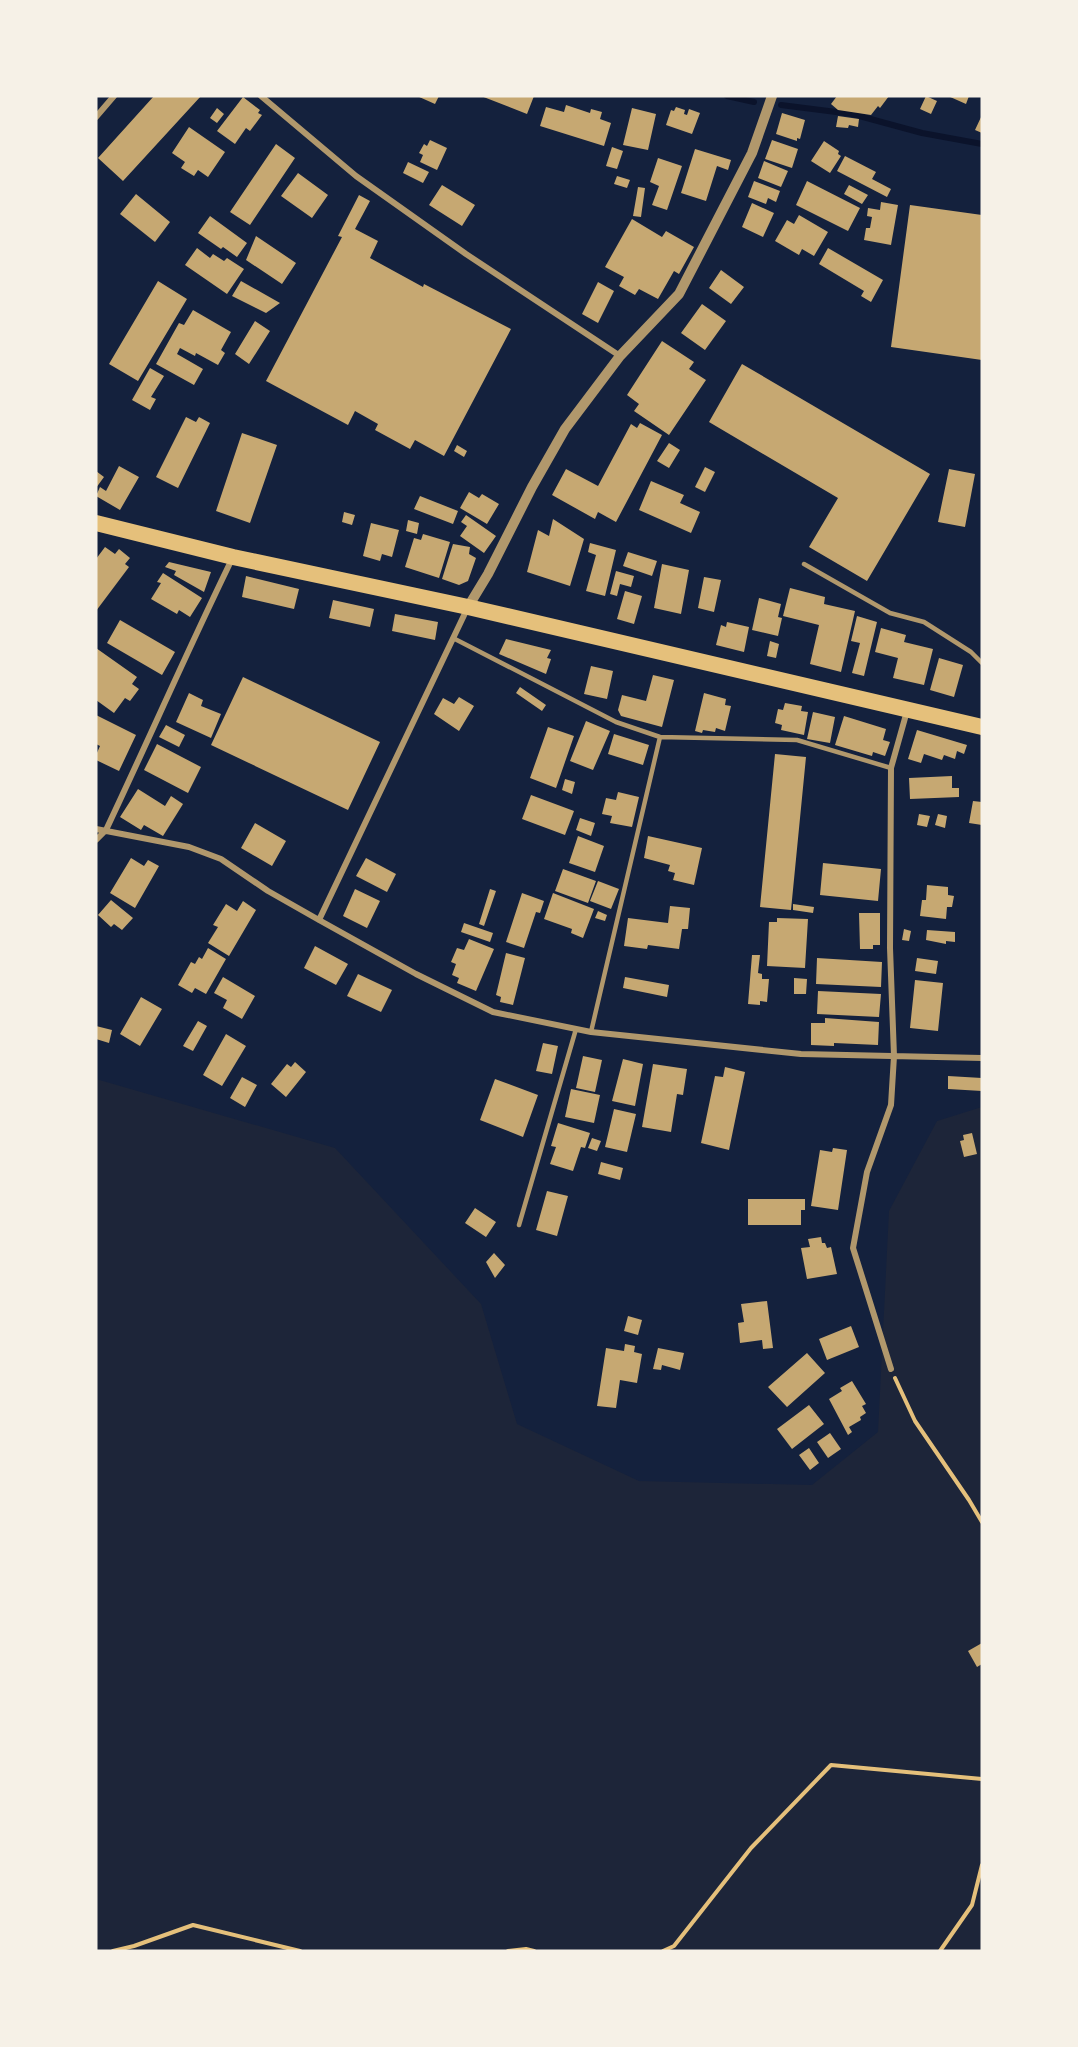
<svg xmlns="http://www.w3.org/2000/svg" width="1078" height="2047" font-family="'Asap Condensed',sans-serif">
  <rect width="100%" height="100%" fill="#14213d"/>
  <!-- green -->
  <path fill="#1d2539" d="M96,1079L335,1148L481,1304L517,1424L639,1481L812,1485L878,1432L889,1211L937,1121L982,1107V1951H96Z"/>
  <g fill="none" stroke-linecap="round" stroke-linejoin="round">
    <!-- stream -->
    <path stroke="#0b132b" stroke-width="6" d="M727,96L754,102
      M781,105L852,114L922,133L982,144"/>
  </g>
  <!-- building -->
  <path fill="#c6a872" d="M154,96H201L123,181L98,158Z
    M417,96H439L435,104Z
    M481,96H534L527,114Z
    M837,96H889L880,108L878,106L871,115L838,110L831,104Z
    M926,96L937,101L931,114L920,109Z
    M948,96H969L966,104Z
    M243,97L260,110L258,113L262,115L250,131L246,128L235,144L217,131Z
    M566,105L590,113L591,109L602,112L600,119L611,123L604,146L540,126L546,107L564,112Z
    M676,107L685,110L684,114L687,115L689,109L700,113L692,134L666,125L671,110L674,111Z
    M217,108L224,114L217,123L210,118Z
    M632,108L656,114L648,150L623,145Z
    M782,113L805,120L800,139L797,138V141L776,134Z
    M982,115V133L975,130Z
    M838,116L859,119L858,127L849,125L848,128L836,127Z
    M189,127L225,152L208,177L198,170L194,176L181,168L185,162L172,153Z
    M430,140L447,148L437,170L420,162L423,155L419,153L424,144L427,146Z
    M772,140L798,149L792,168L765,159Z
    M824,141L839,151L838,154L841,156L830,173L811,161Z
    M276,144L295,158L250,225L230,212Z
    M612,147L623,151L617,169L606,166Z
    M695,149L731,160L728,170L717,166L706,201L681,193Z
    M845,156L876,172L872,179L891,189L887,197L837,171Z
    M658,158L682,166L667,210L652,205L659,186L650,182Z
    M764,161L788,171L781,187L758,178Z
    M408,162L429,172L423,183L403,173Z
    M298,173L328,195L312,218L281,196Z
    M617,176L630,180L627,188L614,184Z
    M754,181L780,191L776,202L768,198L766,204L748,197Z
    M807,181L860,208L848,231L796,205Z
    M442,185L475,205L462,226L429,205Z
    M849,185L868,195L862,204L844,194Z
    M638,187L645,188L641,217L633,216Z
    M136,194L170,222L155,242L120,214Z
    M359,195L370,201L355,229L378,241L370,258L423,287L424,284L511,329L444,456L415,440L410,449L375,430L378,424L355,411L348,425L266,381L342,237L338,236Z
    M881,202L898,205L891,245L864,240L866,228H870L872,217L867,216L868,208L880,210Z
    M752,203L774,213L763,237L742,227Z
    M910,205L982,215V360L891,347Z
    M799,215L828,232L814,256L802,249L799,255L775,241L787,220L794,224Z
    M210,216L247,243L237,257L223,247L221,249L198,233Z
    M632,219L662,237L666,231L694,247L679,274L674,271L658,299L639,289L635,295L619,286L624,277L605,267Z
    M256,236L296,263L282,284L246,260Z
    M197,248L210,258L213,254L224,261L227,258L244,269L227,294L185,265Z
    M828,248L883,280L871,302L861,296L864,291L819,264Z
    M721,270L744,287L731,304L709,288Z
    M158,281L187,299L138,381L109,364Z
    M241,281L280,303L266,313L232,296Z
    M598,282L614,291L598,323L582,314Z
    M702,304L726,321L705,350L681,333Z
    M193,310L231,332L221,350L225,353L218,365L196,353L195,356L180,348L177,354L203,369L194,385L156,364L179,323L184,325Z
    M255,321L270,331L249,364L235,354Z
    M662,341L694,362L689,369L706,380L669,435L634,411L639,404L627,395Z
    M742,364L930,474L867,581L809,547L838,498L709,422Z
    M150,368L164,376L151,397L156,399L150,410L132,400Z
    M186,417L196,422L199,417L210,423L178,488L156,477Z
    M640,423L662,435L616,522L598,512L595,519L552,495L566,469L598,486L631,424L637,428Z
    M242,433L277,445L250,523L216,511Z
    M669,443L680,450L669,468L657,461Z
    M457,445L467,451L464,457L454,451Z
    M119,466L139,477L120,510L96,496L100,487L106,491Z
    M705,467L715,472L705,492L695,487Z
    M949,469L975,474L965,527L938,522Z
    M96,471L104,477L96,488Z
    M651,481L684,495L680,503L700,512L691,533L639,510Z
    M469,492L479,498L482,494L499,504L487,524L460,508Z
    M420,496L458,511L453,524L414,509Z
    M344,512L355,515L352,525L342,522Z
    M466,515L496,536L484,553L460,536L467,526L461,522Z
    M553,519L584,539L570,586L527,572L538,530L549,536Z
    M408,520L419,523L417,534L406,531Z
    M371,523L399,530L392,557L382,554L380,561L363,556Z
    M423,534L450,542L439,578L405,567L414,538L421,540Z
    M590,543L616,550L605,596L586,591L596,555L588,552Z
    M453,544L470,547L469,554L476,558L468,581L459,585L442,579Z
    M105,547L115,554L119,549L130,558L125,564L129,567L96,611V559Z
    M628,552L657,561L652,576L623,566Z
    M169,562L211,572L204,592L174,575L176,571L165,567Z
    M662,564L689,570L681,614L654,608Z
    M616,571L634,576L631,587L620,584L617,596L610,594Z
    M163,573L202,598L190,617L179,610L177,614L151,599L161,583L157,582Z
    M246,576L299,589L294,609L242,597Z
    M704,577L721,580L714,612L698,608Z
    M790,588L825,597L824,604L855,611L841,672L810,664L819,625L783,616Z
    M625,591L642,596L634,624L617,619Z
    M759,598L781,604L778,617L782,618L778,636L752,630Z
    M333,600L374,609L370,627L329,618Z
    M395,614L438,622L435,640L392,631Z
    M857,616L877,622L864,676L852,673L860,643L851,641Z
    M120,620L175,652L162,675L107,643Z
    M727,622L749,627L744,652L716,645L721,625L726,627Z
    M881,628L906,635L904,642L933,649L924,685L893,678L898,658L875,652Z
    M506,639L551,650L547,658L551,659L546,674L499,654Z
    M770,641L779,644L776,658L767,656Z
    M96,648L137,677L132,684L139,689L130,701L125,698L114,713L96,700Z
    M939,658L963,665L954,697L930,690Z
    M591,666L613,671L607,699L584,694Z
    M653,675L674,680L662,727L621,716L618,710L622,695L646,701Z
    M243,677L380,742L348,810L211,745Z
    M520,687L546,705L542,711L516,693Z
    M189,693L203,700L201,706L221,714L211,738L176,722Z
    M704,693L726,699L725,705L731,706L725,731L716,728L715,732L703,730L702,733L695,731Z
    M459,697L474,706L459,731L434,714L443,698L454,704Z
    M785,703L802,706L801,711L808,712L804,735L781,730L782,725L775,723L778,709L783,710Z
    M813,712L835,717L830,743L807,739Z
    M96,715L136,735L119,771L96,760V755L100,746L96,744Z
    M844,716L886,729L883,740L890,742L885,756L873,752L872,756L835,745Z
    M586,721L610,731L593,770L570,761Z
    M166,725L185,735L179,747L159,737Z
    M548,727L574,736L556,788L530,778Z
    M917,730L967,745L964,754L957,751L955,759L944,755L942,760L924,754L921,763L908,759Z
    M614,734L649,745L643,765L608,754Z
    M157,744L201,767L188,793L144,770Z
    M775,754L806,757L791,910L760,907Z
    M952,776V788H959V797L910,799L909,778Z
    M565,779L575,782L572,794L562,790Z
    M138,789L165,806L171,796L183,804L163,836L144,825L141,830L120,817Z
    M618,792L639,797L632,827L610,823L612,816L602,814L606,798L616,800Z
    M531,795L574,811L565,835L522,819Z
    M973,801L982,802V825L969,823Z
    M919,814L930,816L927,827L917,825Z
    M938,814L947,816L945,828L935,825Z
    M580,818L595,823L591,836L576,830Z
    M255,823L286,841L272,866L241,848Z
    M578,836L604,846L595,872L569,863Z
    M648,836L702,848L694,885L673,880L675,873L668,871L670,865L644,858Z
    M131,858L144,866L148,860L159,866L135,908L110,893Z
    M366,858L396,874L387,892L356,876Z
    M823,863L881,869L878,901L820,895Z
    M563,869L596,881L588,903L555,891Z
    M598,881L619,889L611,909L590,901Z
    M927,885L948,887V895L954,896L952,907H947L946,919L920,916L922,900H926Z
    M355,889L380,901L367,928L343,916Z
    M490,889L496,891L484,926L479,924Z
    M522,893L544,901L540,913L536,912L524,948L506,942Z
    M553,893L594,909L583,938L571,933L572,929L544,919Z
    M111,900L133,918L122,930L114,924L111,927L98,915Z
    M243,901L256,910L229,956L208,943L218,927L213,925L226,904L237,911Z
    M793,904L814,907L813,913L793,910Z
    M670,906L690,908L688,929H682L679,949L648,945L647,949L624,946L628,918L668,923Z
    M598,911L607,915L605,921L595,918Z
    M859,913H880V945H873V949H860Z
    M777,918L808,919L805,968L767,966L769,922H777Z
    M464,923L493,933L490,942L461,932Z
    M904,929L911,931L909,941L902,940Z
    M927,930L955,932V942L946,941V944L926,940Z
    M469,939L494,949L476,991L457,983L459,978L452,975L456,964L451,962L457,948L464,950Z
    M315,946L348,964L336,985L304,968Z
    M208,948L226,959L206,994L195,988L192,993L178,985L191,962L195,964L199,957L202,959Z
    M506,953L525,958L513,1005L500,1002L501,997L496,995Z
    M752,955H760L758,973L762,974V979H769L767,1002L760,1001V1005L748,1004Z
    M817,958L882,962L881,987L816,984Z
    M917,958L938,961L936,974L915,971Z
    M358,974L392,990L381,1012L347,996Z
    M223,977L255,996L242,1019L223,1008L227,1000L214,993Z
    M625,977L669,985L667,997L623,988Z
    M794,978L807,979L806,994H794Z
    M915,980L943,983L938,1031L910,1028Z
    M818,991L881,994L879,1017L817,1014Z
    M141,997L162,1009L140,1046L120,1034Z
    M825,1018L879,1022L878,1045L834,1043V1046L811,1045V1023H825Z
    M198,1021L207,1026L193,1051L183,1046Z
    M96,1026L112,1030L109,1043L96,1039Z
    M226,1034L246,1046L222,1086L203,1075Z
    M543,1043L558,1046L552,1074L536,1071Z
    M583,1056L602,1060L595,1092L576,1088Z
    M623,1059L643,1064L635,1106L612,1101Z
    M295,1062L306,1072L286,1097L271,1084L287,1064L291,1067Z
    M653,1064L687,1069L683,1095L677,1094L671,1132L642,1127Z
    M725,1067L745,1072L729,1150L701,1143L715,1076L723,1077Z
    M948,1076L982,1078V1091L948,1089Z
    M242,1077L257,1085L245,1107L230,1098Z
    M495,1079L538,1095L523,1137L480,1120Z
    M571,1089L600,1095L594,1123L565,1117Z
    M614,1109L636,1114L627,1152L605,1147Z
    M558,1123L590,1133L585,1148L581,1147L573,1171L550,1164L556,1147L551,1146Z
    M972,1133L977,1154L964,1157L960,1141L964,1140L963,1135Z
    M592,1138L601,1141L597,1151L588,1148Z
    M833,1148L847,1150L838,1210L811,1206L820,1150L832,1152Z
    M601,1162L623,1168L620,1180L598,1174Z
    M547,1191L568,1196L557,1236L536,1230Z
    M748,1199H805V1210H801V1225H748Z
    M475,1208L496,1222L486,1237L465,1223Z
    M821,1237L822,1243H825L827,1248L831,1247L837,1274L807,1279L801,1248L810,1247L808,1239Z
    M494,1253L505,1265L495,1278L486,1262Z
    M767,1301L773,1348L763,1349L762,1340L740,1343L738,1323L744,1322L741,1304Z
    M628,1316L642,1320L638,1335L624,1331Z
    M851,1326L859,1347L827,1360L819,1339Z
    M625,1344L635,1346L634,1352L642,1354L637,1383L620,1380L616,1408L597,1406L606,1348L624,1351Z
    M658,1348L684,1353L680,1370L662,1365L661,1370L653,1369Z
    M807,1353L825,1373L787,1407L768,1387Z
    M852,1381L866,1404L862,1406L866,1413L860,1417L861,1420L849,1427L852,1432L848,1435L829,1399L842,1391L840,1388Z
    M809,1405L824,1424L792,1449L777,1429Z
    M830,1433L841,1449L828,1458L817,1442Z
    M809,1448L819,1463L810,1470L799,1455Z
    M982,1643V1664L977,1667L968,1651Z"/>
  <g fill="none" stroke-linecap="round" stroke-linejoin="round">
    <!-- path -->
    <path stroke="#e5c07b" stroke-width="4" d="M895,1378L915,1421L969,1500L982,1522
      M113,1951L134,1946L193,1925L300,1951
      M508,1951L526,1949L534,1951
      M663,1951L674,1946L751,1848L831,1765L982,1779
      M940,1951L972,1905L982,1865"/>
    <!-- service -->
    <path stroke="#b1986c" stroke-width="4.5" d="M804,564L890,613L924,622L971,652L982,663
      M453,638L616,722L660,737L797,740L891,768
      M591,1032L660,737
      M519,1225L576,1029"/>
    <!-- minor -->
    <path stroke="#b1986c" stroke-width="6" d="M261,96L356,176L466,254L620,356
      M96,117L114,96
      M96,829L189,847L221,859L268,891L319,920L416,974L493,1012L591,1032L801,1054L982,1058
      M96,840L106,830C149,739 189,647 233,557
      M319,920L467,609
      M891,1369L853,1248L867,1172L891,1105L894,1056L890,948L891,768L907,711"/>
    <!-- tertiary -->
    <path stroke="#b1986c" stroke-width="10" d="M468,607L488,574L532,487L565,429L620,356L679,294L752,153L772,96"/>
    <!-- trunk -->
    <path stroke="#e5c07b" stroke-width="16" d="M96,523L233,557L468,607L982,727"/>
  </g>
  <!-- border -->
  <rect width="1078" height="2047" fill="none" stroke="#f6f1e7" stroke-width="195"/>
</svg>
